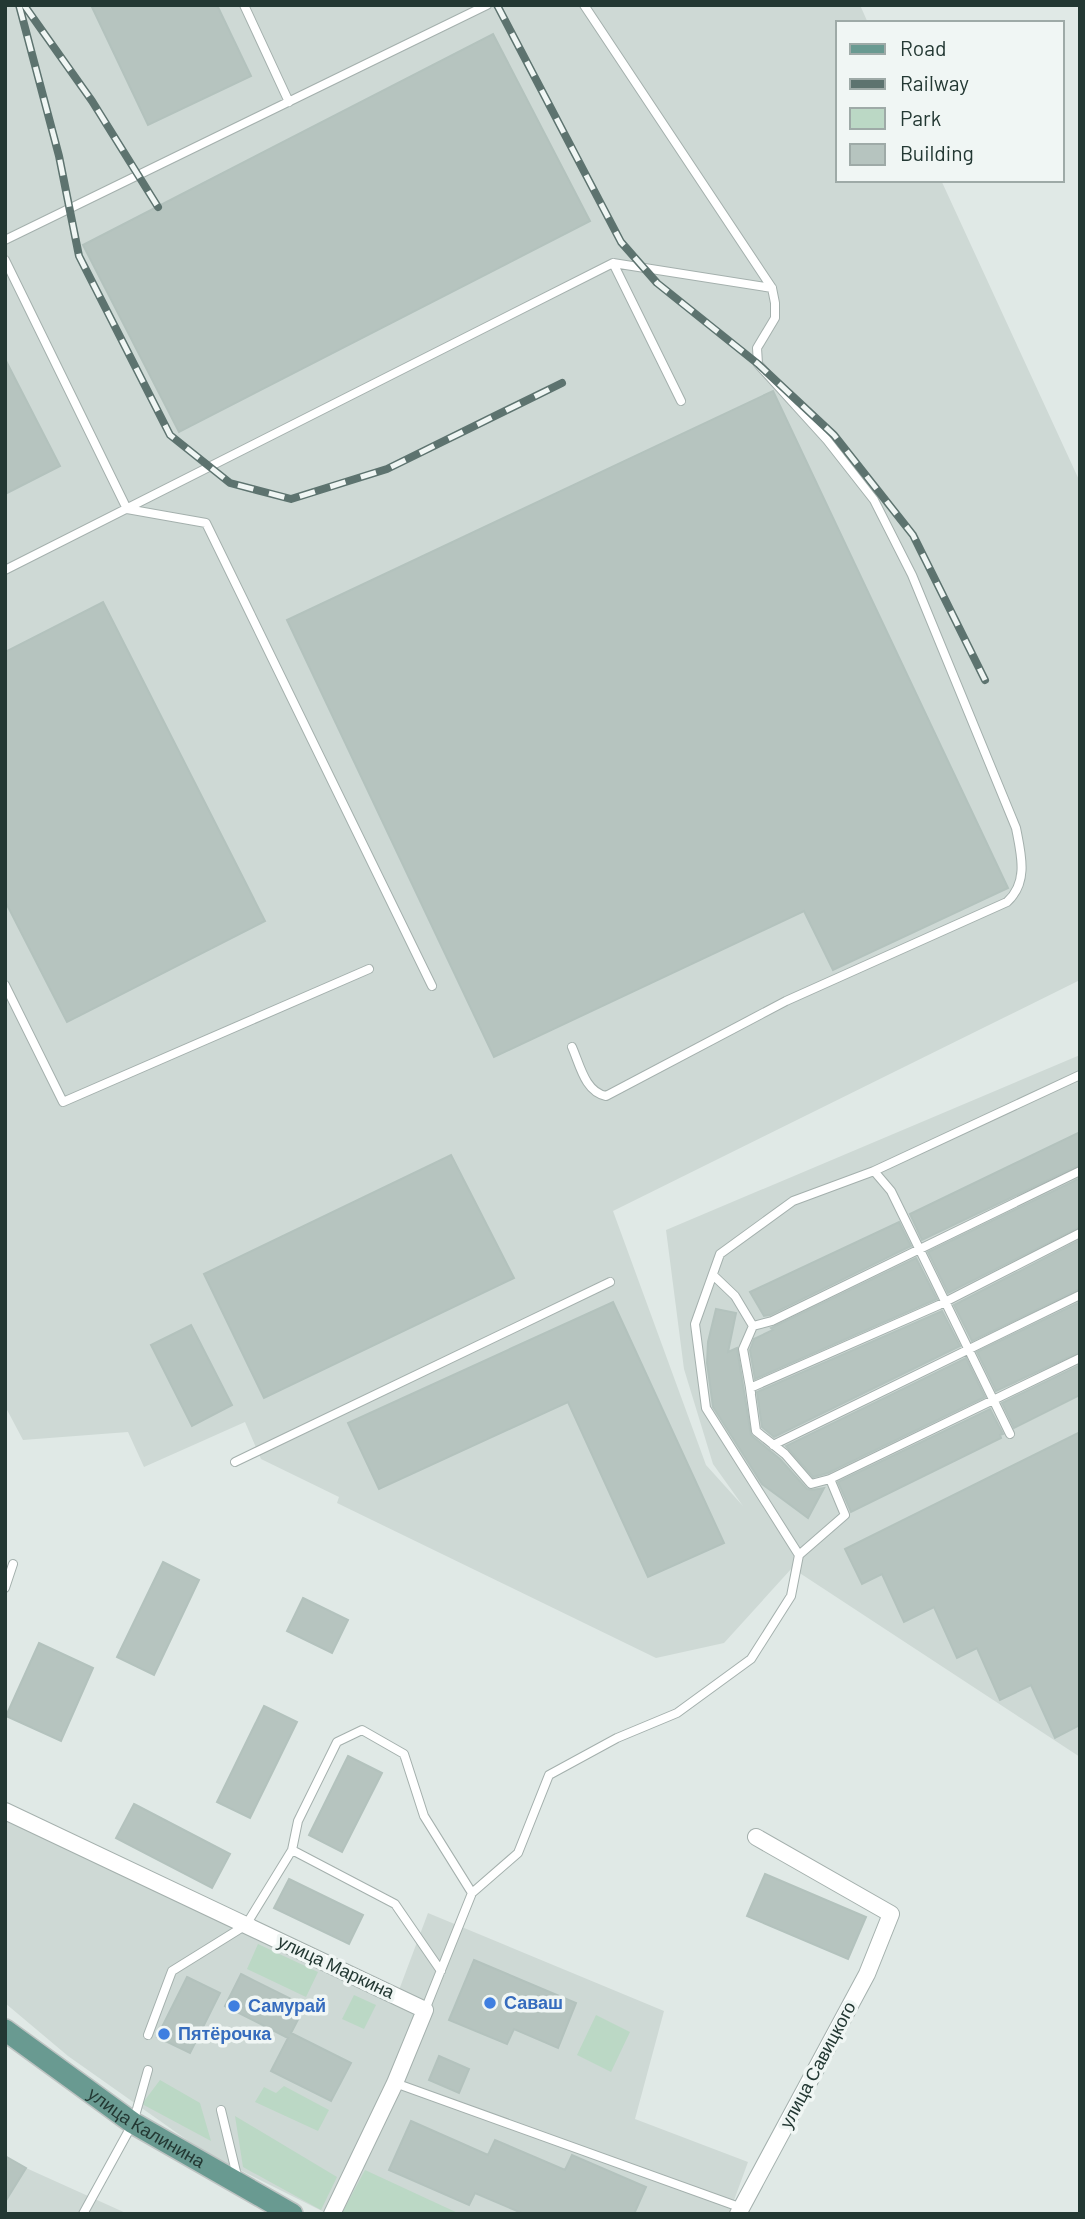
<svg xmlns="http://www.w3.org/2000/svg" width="1085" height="2219" font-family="Barlow,sans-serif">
  <rect width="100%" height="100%" fill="#e0e9e6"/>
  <!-- built -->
  <path fill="#ced9d5" d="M5,5H860L868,23H838V180H941L1080,482V980L613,1211L706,1465L743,1506L713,1464L684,1369L666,1230L1080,1055V1757L792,1568L724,1643L656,1658L337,1503L339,1497L261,1459L245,1422L144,1467L128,1432L23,1440L5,1406Z
    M5,1806L399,1990L428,1913L664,2011L635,2119L748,2162L729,2214H328L204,2152L68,2056L5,2003Z
    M5,2156L26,2168L128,2214H5Z"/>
  <!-- green -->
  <path fill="#bbd8c5" d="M258,1944L318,1972L306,1997L247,1969Z
    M354,1995L376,2005L364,2029L342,2019Z
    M596,2015L630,2032L611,2072L577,2055Z
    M160,2080L200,2103L211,2141L142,2104Z
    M284,2086L329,2110L318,2131L255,2102L264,2087L276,2093Z
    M235,2116L337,2177L321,2210L243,2167Z
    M365,2170L460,2214L342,2213Z"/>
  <!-- building -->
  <path fill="#b6c4bf" stroke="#b3c2bd" stroke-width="2" d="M91,5H217L251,76L148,125Z
    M493,34L590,221L179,432L83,245Z
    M5,359L60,466L5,494Z
    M773,391L1008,888L833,970L804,911L494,1057L287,620Z
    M103,602L265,921L67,1022L5,901V652Z
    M1080,1132V1165L922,1240L910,1214Z
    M451,1155L514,1278L264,1398L204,1274Z
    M1080,1178V1227L948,1293L928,1252Z
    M899,1222L911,1246L770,1315L764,1316L750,1292Z
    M1080,1240V1289L972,1341L954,1305Z
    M916,1258L937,1299L755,1379L750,1350L754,1339L773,1330L771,1328Z
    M613,1302L724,1543L648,1577L568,1402L379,1489L348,1423Z
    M1080,1302V1352L996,1391L977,1352Z
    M716,1309L736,1313L728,1352L737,1348L751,1435L780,1459L807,1489L812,1490L824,1488L808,1518L762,1484L713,1407L707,1363L708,1342Z
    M942,1311L960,1346L774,1437L762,1427L757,1392Z
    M191,1325L232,1405L192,1426L151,1345Z
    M966,1358L985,1397L828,1473L813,1477L786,1446Z
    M1080,1365V1395L1014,1428L1002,1403Z
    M990,1409L1003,1434L1000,1435L1001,1438L851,1512L838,1482Z
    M1080,1432V1725L1055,1738L1031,1685L1000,1700L977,1648L957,1658L934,1607L904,1622L882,1574L862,1584L845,1549Z
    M163,1562L199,1580L154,1675L117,1657Z
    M303,1598L348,1620L332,1653L287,1631Z
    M39,1643L93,1668L61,1741L6,1716Z
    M264,1706L297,1722L250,1818L217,1802Z
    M348,1756L382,1773L342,1852L309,1835Z
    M134,1804L230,1854L212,1888L116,1838Z
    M765,1874L866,1917L848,1959L747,1916Z
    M289,1879L363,1915L349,1944L274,1908Z
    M474,1960L576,2003L558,2048L514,2029L507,2044L449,2020Z
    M241,1974L305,2006L291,2033L351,2063L331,2101L271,2071L288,2038L225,2006Z
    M187,1977L220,1993L190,2053L157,2037Z
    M439,2056L469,2069L459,2093L429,2080Z
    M411,2121L488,2155L495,2140L565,2170L572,2155L646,2187L634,2214H524L475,2193L469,2205L389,2170Z
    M5,2156L26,2168L5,2202Z"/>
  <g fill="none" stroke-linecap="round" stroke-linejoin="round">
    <defs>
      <path id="service" d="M244,5L289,102
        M5,240L487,5
        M5,260L127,509L206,523L432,986
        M613,263L681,401
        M5,570L613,263L772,288
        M5,985L63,1102L369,969
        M572,1047C580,1065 585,1092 606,1096L786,1001L1007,902C1029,882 1021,854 1016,828L912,575L874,500L827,440L758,364L757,348L775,318V303L772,288L584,5
        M874,1171L1080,1075
        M1080,1233L939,1305L750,1388L756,1431L785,1454L811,1484L830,1479L1080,1358
        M713,1275L735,1296L753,1326
        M751,1393L743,1349L753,1326L772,1321L1080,1171
        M773,1445L1080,1295
        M235,1462L610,1282
        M799,1555L845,1515L830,1479
        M5,1588L13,1564
        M441,1971L395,1904L292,1850L298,1821L337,1742L362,1730L404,1754L424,1816L472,1893
        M425,2010L472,1893L518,1853L549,1775L617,1738L677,1713L751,1659L791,1596L799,1555L706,1408L695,1324L720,1254L793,1201L874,1171L891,1191L1010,1434
        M148,2035L172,1971L246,1925L292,1850
        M395,2083L742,2208
        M221,2110L238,2180
        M83,2214L133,2123L148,2070"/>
      <path id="minor" d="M5,1811L425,2010L395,2083L332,2214
        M738,2214L867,1974L891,1914L756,1837"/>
      <g id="primary">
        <path id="s1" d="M5,2030L133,2123L292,2214"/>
      </g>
    </defs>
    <!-- service casing -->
    <use href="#service" stroke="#a4b0ad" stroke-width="10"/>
    <!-- minor casing -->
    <use href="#minor" stroke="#a4b0ad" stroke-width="18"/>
    <!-- primary casing -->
    <use href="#primary" stroke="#bdc3c2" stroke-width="24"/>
    <!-- service -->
    <use href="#service" stroke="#fff" stroke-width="8"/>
    <!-- minor -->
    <use href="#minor" stroke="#fff" stroke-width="16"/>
    <!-- primary -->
    <use href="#primary" stroke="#699a91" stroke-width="21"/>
    <defs>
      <path id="rail" d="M19,5L59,156L79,256L170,435L230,483L291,499L387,469L562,383
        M24,5L92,101L158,207
        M497,5L621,242L657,283L758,364L834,435L913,535L985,680"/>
    </defs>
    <!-- rail casing -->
    <use href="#rail" stroke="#5d736f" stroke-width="8"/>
    <!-- rail -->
    <use href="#rail" stroke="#f0f6f4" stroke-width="5" stroke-dasharray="16" stroke-linecap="butt"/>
  </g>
  <!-- markers -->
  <g fill="#3f7fe0" stroke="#f0f6f4" stroke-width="2.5">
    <circle cx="490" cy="2003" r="7"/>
    <circle cx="234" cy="2006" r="7"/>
    <circle cx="164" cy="2034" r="7"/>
  </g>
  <g text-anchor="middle" stroke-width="7" stroke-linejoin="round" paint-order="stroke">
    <!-- street labels -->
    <g font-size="18" fill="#233833" stroke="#f0f6f4">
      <text transform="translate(336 1967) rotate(25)" y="6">улица Маркина</text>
      <text transform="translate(818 2065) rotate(-62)" y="6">улица Савицкого</text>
      <text dy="6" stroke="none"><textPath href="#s1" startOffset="172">улица Калинина</textPath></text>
    </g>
    <!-- shop labels -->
    <g font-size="18" font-weight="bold" fill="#366cbe" stroke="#f0f6f4" text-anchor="start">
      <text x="504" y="2009">Саваш</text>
      <text x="248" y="2012">Самурай</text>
      <text x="178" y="2040">Пятёрочка</text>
    </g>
  </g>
  <!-- border -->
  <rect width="1085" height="2219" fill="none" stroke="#233833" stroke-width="14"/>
  <!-- legend -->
  <rect x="836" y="21" width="228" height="161" fill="#f0f6f4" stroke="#9eaaa7" stroke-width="2"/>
  <rect x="850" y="44" width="35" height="10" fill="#699a91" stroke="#9eaaa7" stroke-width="2"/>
  <text x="900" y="56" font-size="21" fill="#233833">Road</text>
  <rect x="850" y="79" width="35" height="10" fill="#5d736f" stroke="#9eaaa7" stroke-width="2"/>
  <text x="900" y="91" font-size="21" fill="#233833">Railway</text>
  <rect x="850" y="108" width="35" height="21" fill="#bbd8c5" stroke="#9eaaa7" stroke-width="2"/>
  <text x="900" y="126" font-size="21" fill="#233833">Park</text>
  <rect x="850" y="144" width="35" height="21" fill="#b6c4bf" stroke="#9eaaa7" stroke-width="2"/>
  <text x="900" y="161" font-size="21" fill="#233833">Building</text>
</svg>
